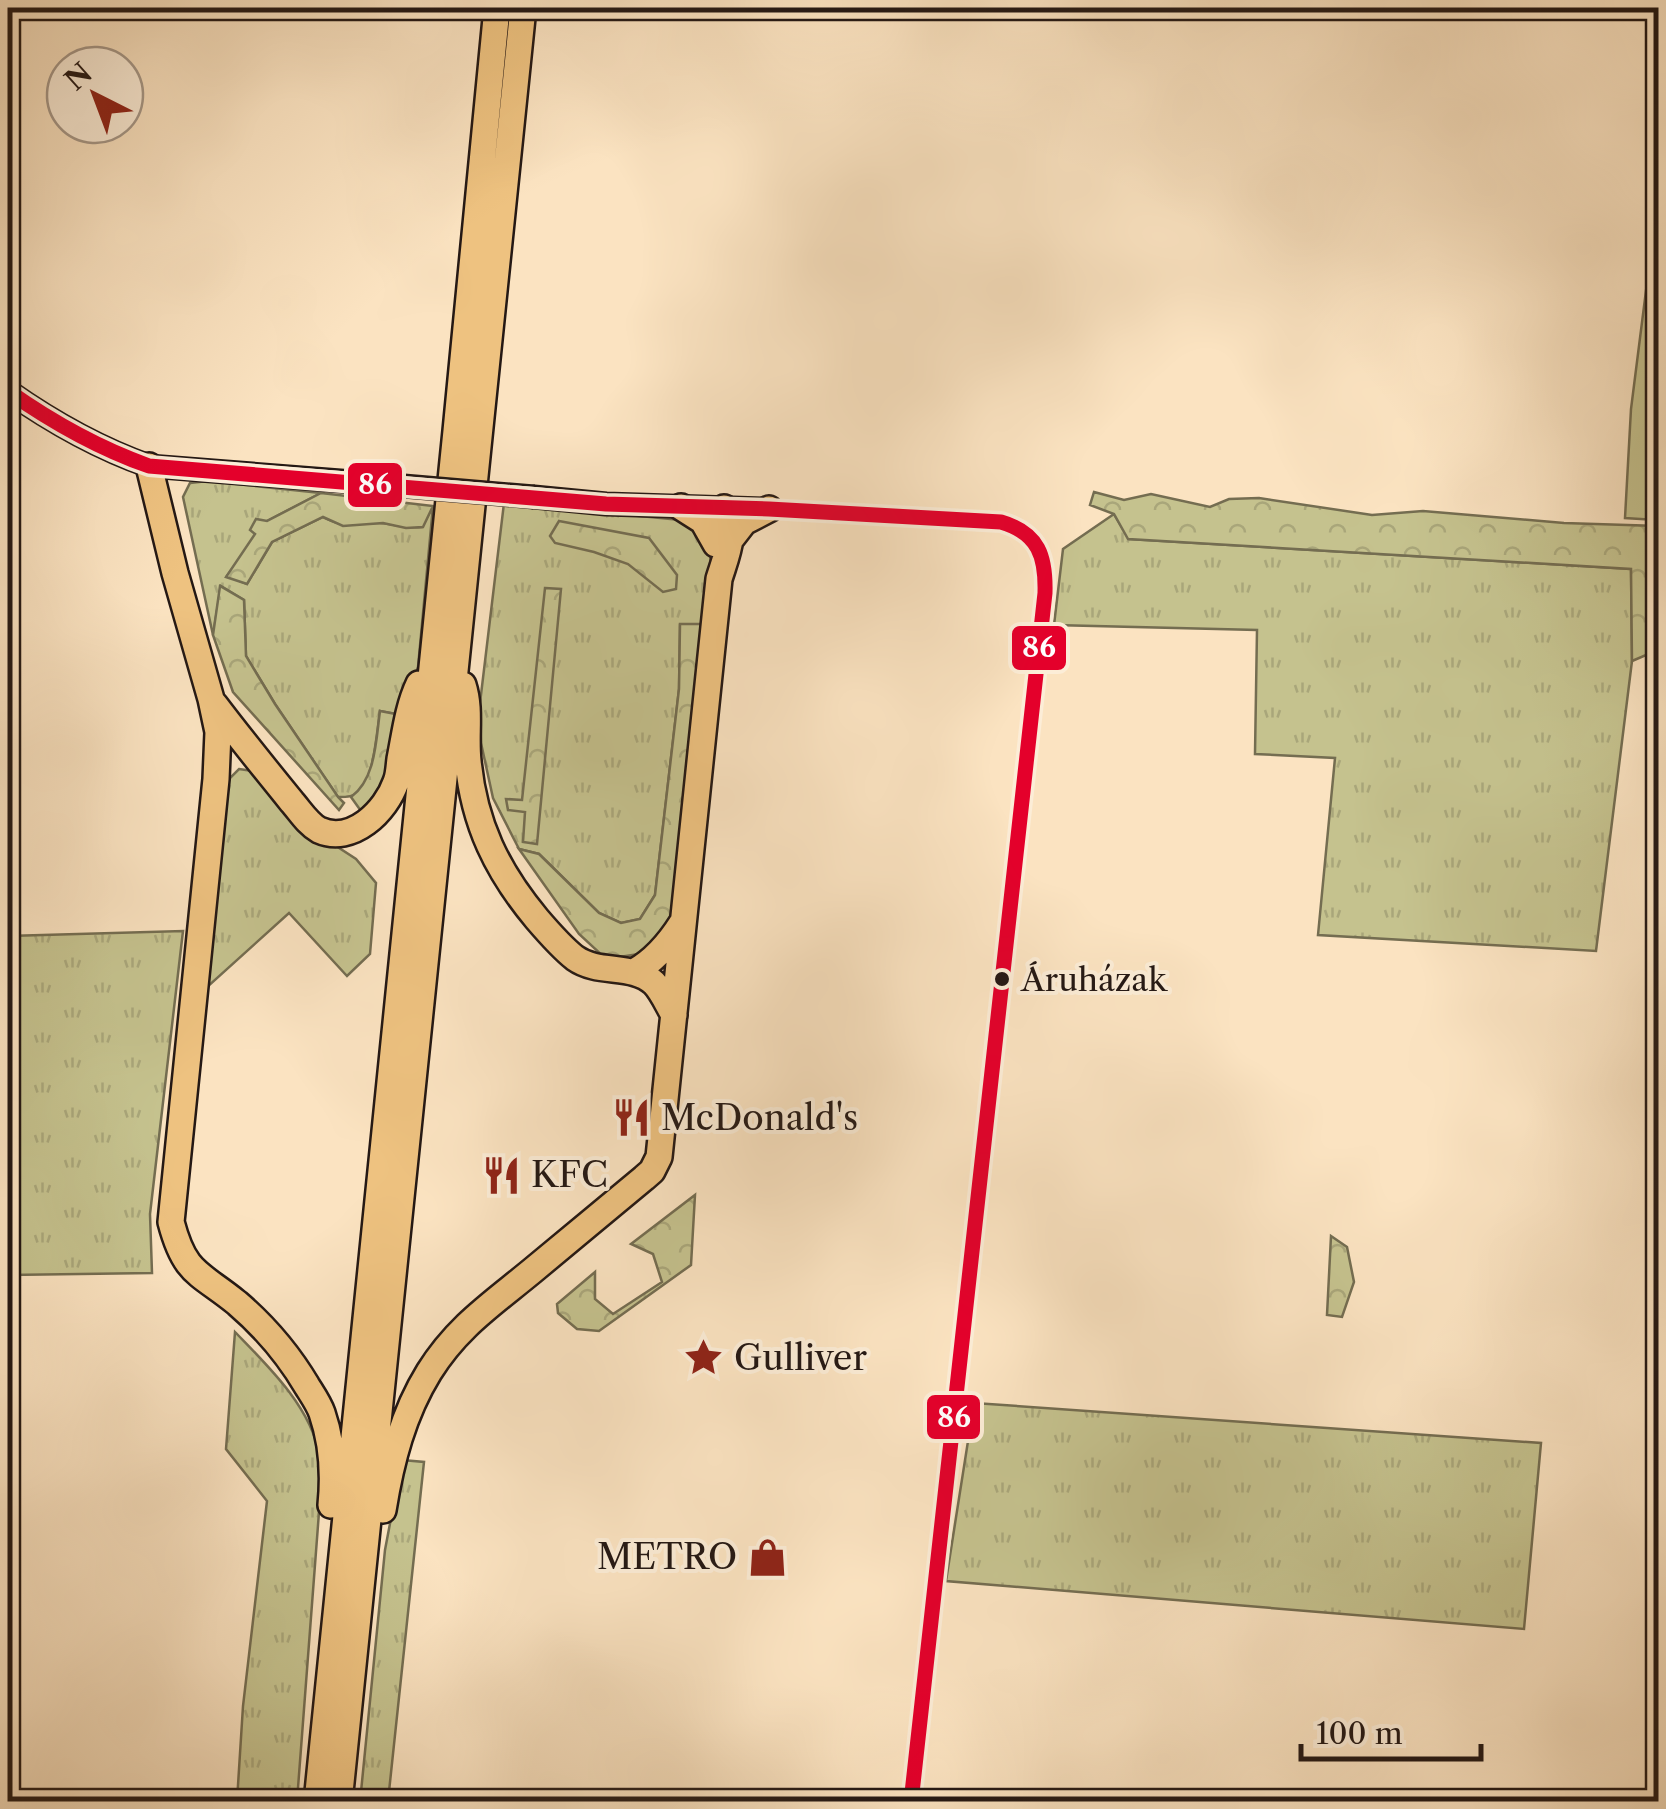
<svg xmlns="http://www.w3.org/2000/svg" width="1666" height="1809" font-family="'Libre Caslon Text',serif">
  <defs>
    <pattern id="grass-tufts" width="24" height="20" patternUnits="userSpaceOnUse" patternTransform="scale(2.5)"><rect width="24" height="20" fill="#c5c28e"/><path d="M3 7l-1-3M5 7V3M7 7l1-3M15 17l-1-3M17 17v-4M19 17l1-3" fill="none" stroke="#a9a67a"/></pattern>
    <pattern id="forest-crowns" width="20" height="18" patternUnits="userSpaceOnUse" patternTransform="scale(2.5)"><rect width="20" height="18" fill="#c5c28e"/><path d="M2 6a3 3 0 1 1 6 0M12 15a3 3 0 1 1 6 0" fill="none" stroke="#a9a67a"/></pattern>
  </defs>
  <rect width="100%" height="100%" fill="#fbe3c1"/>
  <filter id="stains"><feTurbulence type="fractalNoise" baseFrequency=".002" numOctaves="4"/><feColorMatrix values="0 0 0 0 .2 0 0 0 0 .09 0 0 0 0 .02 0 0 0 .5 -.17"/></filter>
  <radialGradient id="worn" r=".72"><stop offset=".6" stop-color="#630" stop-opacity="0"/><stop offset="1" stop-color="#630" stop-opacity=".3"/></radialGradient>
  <!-- grass -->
  <path fill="url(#grass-tufts)" stroke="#746d51" stroke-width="2.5" d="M208,481L321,493L267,521L227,576L247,584L272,542L323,517C352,531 352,522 380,523C396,524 404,529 422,527L433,506L418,667L401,715L380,711C377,731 374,775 361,790C355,797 346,797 338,797L275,704L246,656L244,600L221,586L213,635L183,497L190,483Z
    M504,503L681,520C723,532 710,589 708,624L680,625L679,689L655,895L640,919L621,923L599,913L539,854L519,849L493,798L481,743L480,703Z
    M1114,514L1129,539L1631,569L1632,661L1596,951L1318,935L1335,758L1255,754L1257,630L1054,625L1063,549Z
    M239,769L259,772L330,842L356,859L376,883L370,954L347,976L289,913L205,989L227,781Z
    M183,931L150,1214L152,1273L8,1275V936Z
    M235,1332C267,1365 311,1407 319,1454C320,1465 320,1476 321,1486L297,1801H237L243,1706L267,1501L226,1449Z
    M974,1403L1541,1443L1524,1629L946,1581Z
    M402,1460L424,1462L388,1801L360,1802L385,1550Z"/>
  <!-- forest -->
  <path fill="url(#forest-crowns)" stroke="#746d51" stroke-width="2.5" d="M1094,492L1124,500L1151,494L1210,507L1229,499L1259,498L1372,515L1423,511L1564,523L1658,526V650L1632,661L1631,569L1128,539L1114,514L1090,505Z
    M321,493L433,506L423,527L406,528L383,523L343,526L323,517L272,542L247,584L226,577L255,534L250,530L256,519L267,521Z
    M559,521L649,538L677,575L676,589L663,592L628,564L594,552L555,543L550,536Z
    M220,586L244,600L246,656L275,704L338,797L344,803L339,810L233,692L213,635Z
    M545,588L561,589L537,844L523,842L525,812L508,810L506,799L522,800Z
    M680,624H708L684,869L666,936L639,954L606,959L579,934L519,849L539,854L599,913L621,923L640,919L655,895L679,689Z
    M380,711L401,715C393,754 390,781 361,811L351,797C376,779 376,739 380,711Z
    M695,1195L691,1265L599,1331L577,1329L558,1313L557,1304L595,1272V1299L613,1314L662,1282L653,1254L631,1244Z
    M1331,1236L1347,1247L1354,1282L1342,1317L1327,1315Z"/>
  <!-- green -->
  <path fill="#c5c28e" stroke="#746d51" stroke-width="2.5" d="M1658,196V501L1656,520L1625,518L1631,409Z"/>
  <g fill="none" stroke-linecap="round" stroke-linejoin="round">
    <defs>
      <path id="street" d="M769,509L1001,522C1039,533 1046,557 1045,593L911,1802"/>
      <path id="secondary" d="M8,391C52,422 98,448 149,466L392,485
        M534,497L606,504L766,509"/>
      <path id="highway" d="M149,466L175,573L211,699L218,732L216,779L171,1222C185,1275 199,1272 237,1303C265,1327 288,1354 307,1386C312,1394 319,1404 322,1413C332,1442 334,1475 331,1505
        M681,507L703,521L716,544
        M730,540L744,522L769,509
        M463,685C471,710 465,735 468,761C474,824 497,871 537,919C549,933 561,947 575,958C599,975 632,963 654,983C662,991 668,1005 674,1015
        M215,705C240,738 266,770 292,802C300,811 308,824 319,830C352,845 386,811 396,782C399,775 399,766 400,759C405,734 408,707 419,684
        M634,972C654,961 670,942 682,923
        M383,1510C391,1461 403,1414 429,1372C457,1327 492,1304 532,1271C569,1240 607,1209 644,1178L652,1171L659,1157L719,579C726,556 738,530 724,508
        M317,1802L456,431L497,8
        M339,1802L523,8"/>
    </defs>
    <!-- street casing -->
    <use href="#street" stroke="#5a4b3f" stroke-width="19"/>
    <!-- secondary casing -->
    <use href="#secondary" stroke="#241814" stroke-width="25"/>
    <!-- highway casing -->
    <use href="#highway" stroke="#241814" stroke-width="30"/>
    <!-- street -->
    <use href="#street" stroke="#fcedd7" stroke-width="14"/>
    <!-- secondary -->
    <use href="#secondary" stroke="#fcedd7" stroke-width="20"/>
    <!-- highway -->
    <use href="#highway" stroke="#eec280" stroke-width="25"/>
    <defs>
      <path id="secondary-bridge" d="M392,485L534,497"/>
    </defs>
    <!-- secondary-bridge casing -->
    <use href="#secondary-bridge" stroke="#241814" stroke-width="25" stroke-linecap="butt"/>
    <!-- secondary-bridge -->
    <use href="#secondary-bridge" stroke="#fcedd7" stroke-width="20"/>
    <defs>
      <path id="bus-1" d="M8,391C52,422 98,448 149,466L606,504L769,509L1001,522C1039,533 1046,557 1045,593L911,1802"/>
    </defs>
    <!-- bus-1 casing -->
    <use href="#bus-1" stroke="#fcedd7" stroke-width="22"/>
    <!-- bus-1 -->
    <use href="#bus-1" stroke="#e4002b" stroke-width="15"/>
  </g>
  <!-- icons -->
  <defs>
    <symbol id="restaurant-bare" viewBox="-9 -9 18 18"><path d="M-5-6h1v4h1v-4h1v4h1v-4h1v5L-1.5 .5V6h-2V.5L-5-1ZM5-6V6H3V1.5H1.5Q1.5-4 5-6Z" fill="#8f2418" stroke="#fcedd7" stroke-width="2.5" paint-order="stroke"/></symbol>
    <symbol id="sight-bare" viewBox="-9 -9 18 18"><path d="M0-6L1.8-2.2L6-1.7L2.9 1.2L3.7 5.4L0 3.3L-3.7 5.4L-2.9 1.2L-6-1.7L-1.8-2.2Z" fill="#8f2418" stroke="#fcedd7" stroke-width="2.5" paint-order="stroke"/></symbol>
    <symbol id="shop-bare" viewBox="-9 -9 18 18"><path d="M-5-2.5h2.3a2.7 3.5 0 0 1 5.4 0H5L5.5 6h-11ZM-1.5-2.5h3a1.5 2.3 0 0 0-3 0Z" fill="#8f2418" stroke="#fcedd7" stroke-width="2.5" paint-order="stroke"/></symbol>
  </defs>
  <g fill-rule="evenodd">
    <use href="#restaurant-bare" x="604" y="1090" width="55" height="55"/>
    <use href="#restaurant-bare" x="474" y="1148" width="55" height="55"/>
    <use href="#sight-bare" x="676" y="1330" width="55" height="55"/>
    <use href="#shop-bare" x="740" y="1530" width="55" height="55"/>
  </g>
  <!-- markers -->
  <circle fill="#241814" stroke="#fcedd7" stroke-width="4" cx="1002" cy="979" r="9"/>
  <g text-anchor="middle" stroke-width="8" stroke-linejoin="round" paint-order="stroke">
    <!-- bus labels -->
    <g font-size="32" fill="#241814" stroke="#fcedd7" text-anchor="start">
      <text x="1021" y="991">Áruházak</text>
    </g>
    <!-- poi labels -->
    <g font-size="35" fill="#241814" stroke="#fcedd7" text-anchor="start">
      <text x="661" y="1130">McDonald's</text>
      <text x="531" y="1187">KFC</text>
      <text x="734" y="1370">Gulliver</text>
      <text x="737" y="1569" text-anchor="end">METRO</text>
    </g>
  </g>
  <g stroke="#fcedd7" stroke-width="4">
    <rect x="346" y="461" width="58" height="48" rx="10" fill="#e4002b"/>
    <rect x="1010" y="624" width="58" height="48" rx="10" fill="#e4002b"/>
    <rect x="925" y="1393" width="57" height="48" rx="10" fill="#e4002b"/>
  </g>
  <g font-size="28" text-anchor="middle" font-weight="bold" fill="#fff">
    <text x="375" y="494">86</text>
    <text x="1039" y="657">86</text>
    <text x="954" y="1427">86</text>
  </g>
  <!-- margin -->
  <rect width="1666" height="1809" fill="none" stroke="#fbe3c1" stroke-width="40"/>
  <rect x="10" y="10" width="1646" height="1789" fill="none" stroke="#241814" stroke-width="5"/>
  <rect x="20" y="20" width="1626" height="1769" fill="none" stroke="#241814" stroke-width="2.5"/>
  <!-- north arrow -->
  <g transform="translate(95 95) rotate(318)"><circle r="48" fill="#fcedd7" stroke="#a69889" stroke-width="2.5"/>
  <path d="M0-8L18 38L0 25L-18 38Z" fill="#8f2418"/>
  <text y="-15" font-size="28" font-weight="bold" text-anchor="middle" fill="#241814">N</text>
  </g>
  <!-- scale -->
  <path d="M1301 1744v15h180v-15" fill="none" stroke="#241814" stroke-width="5"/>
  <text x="1316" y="1744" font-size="30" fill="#241814" stroke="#fcedd7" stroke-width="8" paint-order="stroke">100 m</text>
  <rect width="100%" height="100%" filter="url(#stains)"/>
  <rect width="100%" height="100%" fill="url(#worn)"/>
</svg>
